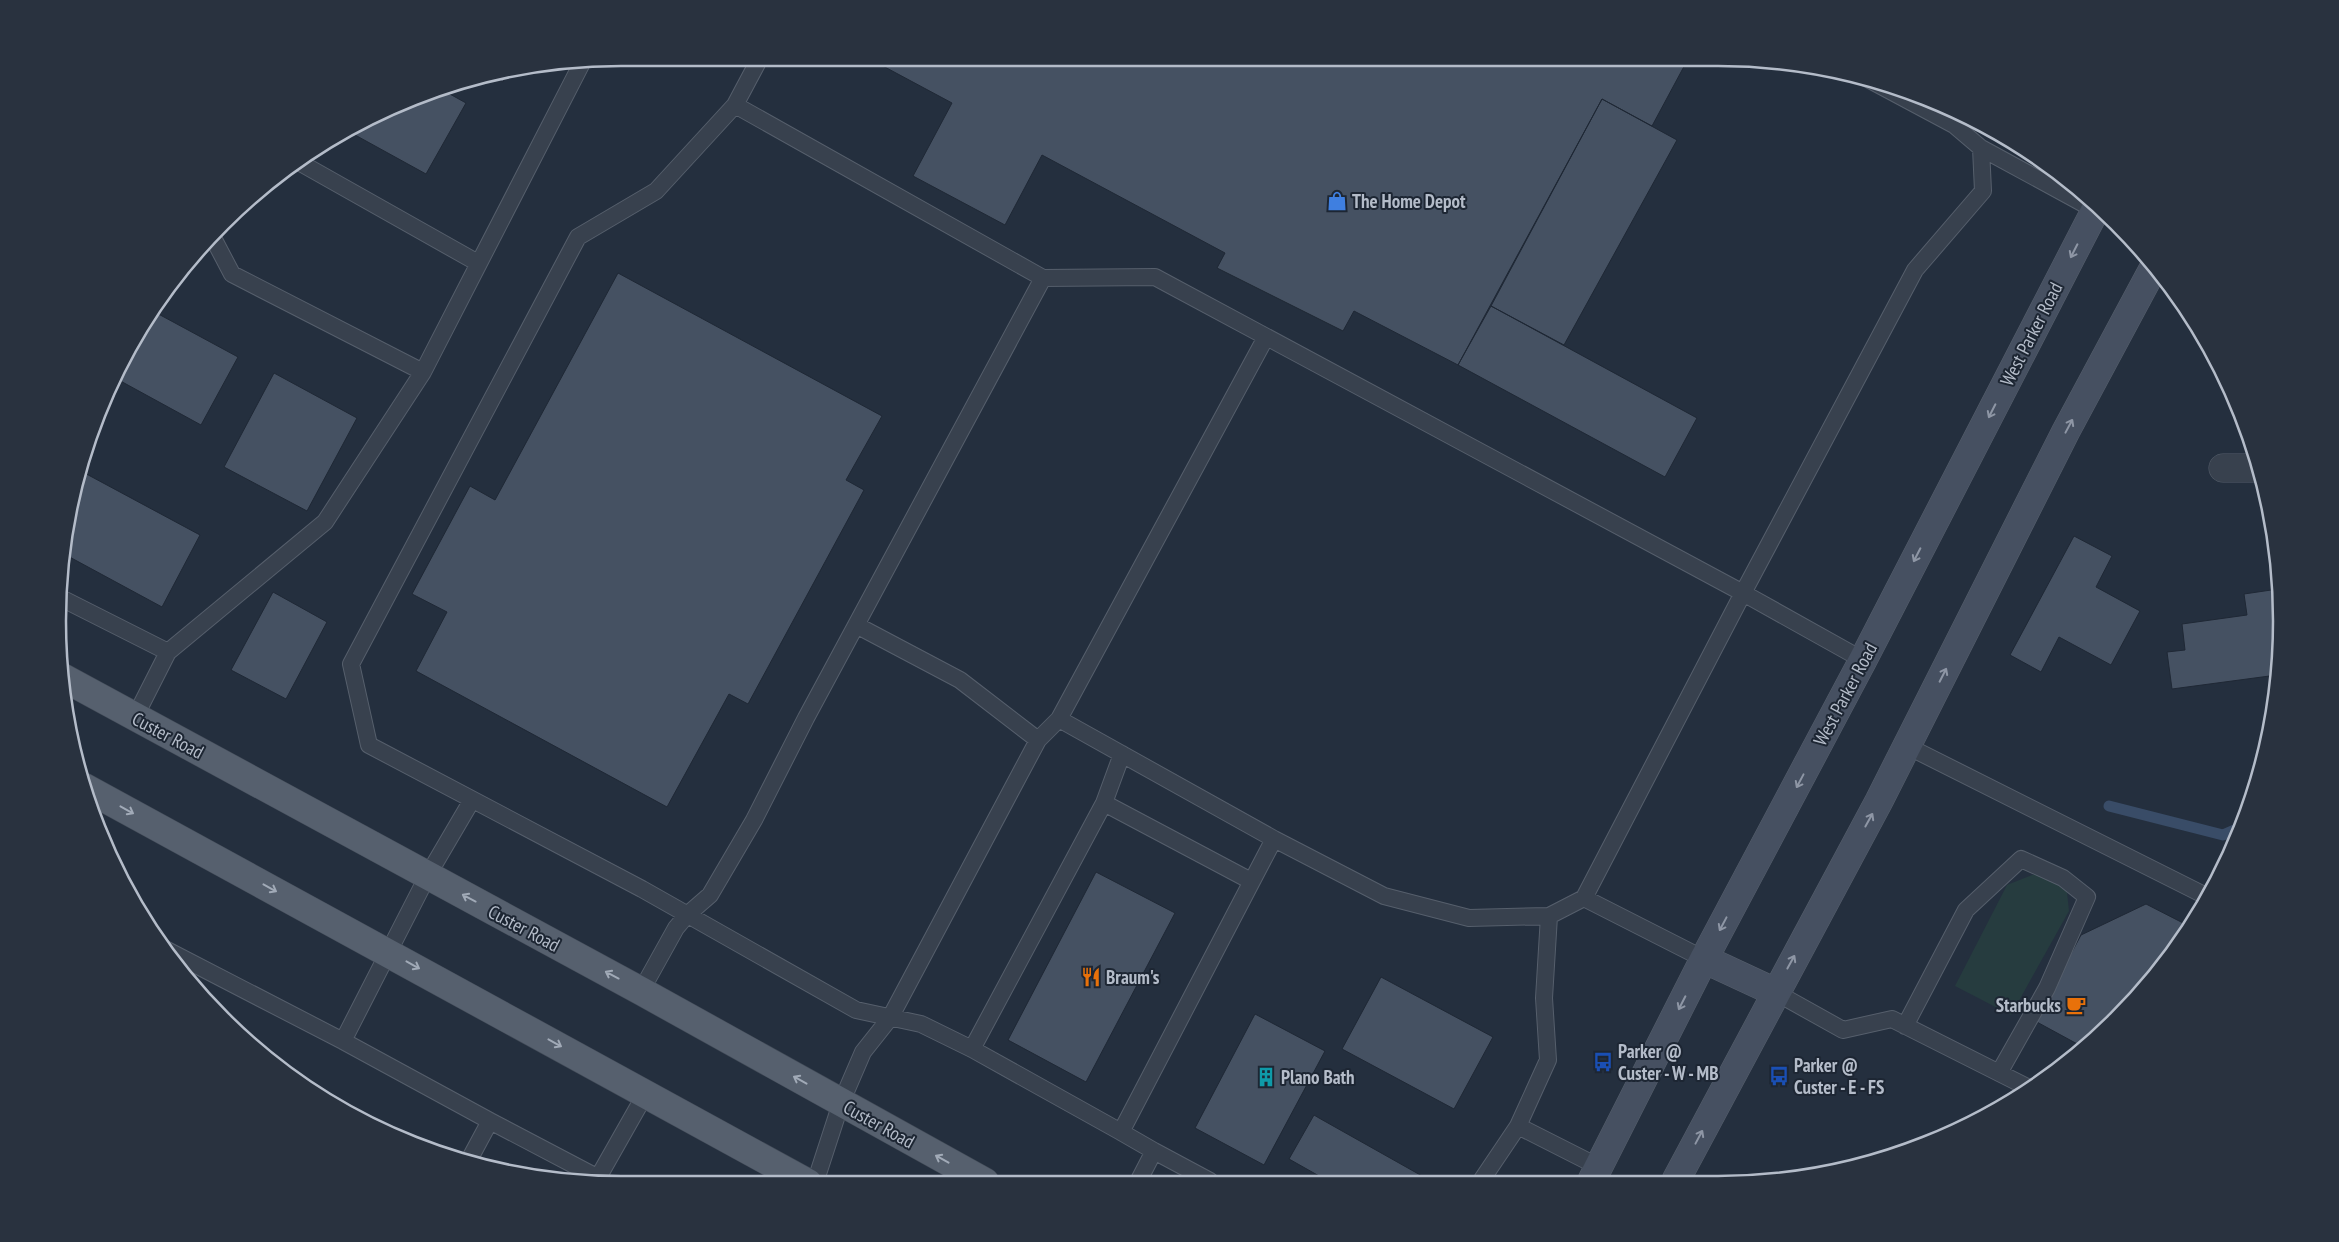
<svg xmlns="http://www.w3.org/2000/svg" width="2339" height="1242" font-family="'PT Sans Narrow',sans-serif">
  <rect width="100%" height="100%" fill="#242f3e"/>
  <!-- green -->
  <path fill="#263c3f" d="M2040,872L2067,892L2069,911L2011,1015L1955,986L2007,885Z"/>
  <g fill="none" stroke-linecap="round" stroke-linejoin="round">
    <!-- stream -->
    <path stroke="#394c67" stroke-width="11" d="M2109,806L2223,835L2239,828"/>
  </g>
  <!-- building -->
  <path fill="#455162" stroke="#1f2835" d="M868,58L1688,59L1652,126L1602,99L1458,365L1354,311L1343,331L1217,268L1225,253L1042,155L1005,225L913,176L952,103Z
    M509,69L503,82L489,74Z
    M439,88L466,103L426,174L346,130Z
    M1602,99L1677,140L1564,345L1491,306Z
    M618,273L882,416L846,480L864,490L748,704L729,694L667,807L416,671L447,612L412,594L470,486L495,500Z
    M1491,306L1697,418L1665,477L1458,365Z
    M151,310L238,357L201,425L115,378Z
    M274,373L357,418L307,511L224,467Z
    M79,470L200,535L162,607L64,554Z
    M2074,536L2112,556L2096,587L2140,611L2111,665L2059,637L2041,672L2010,655Z
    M2278,589L2280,658L2277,675L2172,689L2167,652L2185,650L2182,624L2247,615L2244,594Z
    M273,592L327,622L286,699L231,670Z
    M1096,872L1175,913L1086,1082L1008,1040Z
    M2146,904L2187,925L2141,993L2081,1046L2035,1021L2081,935Z
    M1381,977L1493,1037L1454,1109L1342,1049Z
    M1255,1014L1325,1051L1264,1165L1195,1128Z
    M1314,1115L1319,1118L1431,1181H1328L1289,1159Z"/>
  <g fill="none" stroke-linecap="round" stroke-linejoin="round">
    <defs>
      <path id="lane" d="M760,58L735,105L1043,278L1155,277L1743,593L1915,270L1983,191L1981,148
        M1866,78L1954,125L1981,148L2095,210
        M735,105L656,191L578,237L351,664L369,745L642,889L856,1010L921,1024L972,1049L1121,1132
        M297,161L478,263
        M212,236L232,274L423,372L583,61
        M1266,337L1059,719L1274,839L1384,896L1469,918L1549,916L1584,898L1743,593L1863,660
        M59,597L168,652L135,717
        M856,625L960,680L1038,740
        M168,652L325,522L423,372
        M1907,746L2206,896
        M1122,754L1104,803L1251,881
        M1584,898L1704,959
        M1549,916L1544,998L1548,1060L1518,1126L1599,1167
        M165,949L343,1041L428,875L472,800
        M641,991L676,928L687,915L710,895L754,820L806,718L1043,278
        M1775,992L1843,1030L1892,1019L2031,1089
        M1905,1026L1966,910L2021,859L2063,878L2087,897L2047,988L1999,1073
        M343,1041L490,1121L468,1162
        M972,1049L1104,803
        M490,1121L608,1183
        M1154,1151L1210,1181
        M1481,1181L1518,1126
        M1138,1182L1154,1151L1121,1132L1274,839
        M595,1183L646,1093
        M815,1183L841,1103L863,1052L890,1018L1038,740L1059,719"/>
      <path id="street" d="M2223,468H2258"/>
      <path id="secondary" d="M1704,959L1775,992
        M1592,1180L1704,959L1863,660L2097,207
        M1676,1180L1879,801L2066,431L2154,267"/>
      <path id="primary" d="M62,677L641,991L985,1182
        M84,787L808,1183"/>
    </defs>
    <!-- lane casing -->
    <use href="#lane" stroke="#565f6c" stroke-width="18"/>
    <!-- street casing -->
    <use href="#street" stroke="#565f6c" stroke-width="29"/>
    <!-- secondary casing -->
    <use href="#secondary" stroke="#565f6c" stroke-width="29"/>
    <!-- primary casing -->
    <use href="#primary" stroke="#414a57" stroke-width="29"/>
    <!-- lane -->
    <use href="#lane" stroke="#38414e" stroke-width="16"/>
    <!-- street -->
    <use href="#street" stroke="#38414e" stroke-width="28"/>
    <!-- secondary -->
    <use href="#secondary" stroke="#465061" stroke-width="28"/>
    <!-- primary -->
    <use href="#primary" stroke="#56606e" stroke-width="28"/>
  </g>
  <!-- one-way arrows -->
  <defs><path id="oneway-shaft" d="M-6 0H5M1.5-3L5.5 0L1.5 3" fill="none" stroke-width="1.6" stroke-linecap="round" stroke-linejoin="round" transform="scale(1.25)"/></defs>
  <g stroke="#8e96a5">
    <use href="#oneway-shaft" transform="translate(2074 251) rotate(117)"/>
    <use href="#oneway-shaft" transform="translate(1992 411) rotate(117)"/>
    <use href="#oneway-shaft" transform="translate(2069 426) rotate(-62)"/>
    <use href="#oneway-shaft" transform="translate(1917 555) rotate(117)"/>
    <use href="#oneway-shaft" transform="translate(1943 675) rotate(-63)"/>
    <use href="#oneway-shaft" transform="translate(1800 781) rotate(118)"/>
    <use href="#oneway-shaft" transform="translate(1869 820) rotate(-61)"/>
    <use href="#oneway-shaft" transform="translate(1723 924) rotate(118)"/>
    <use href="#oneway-shaft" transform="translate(1791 962) rotate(-61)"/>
    <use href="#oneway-shaft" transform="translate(1682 1003) rotate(117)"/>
    <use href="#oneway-shaft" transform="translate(1699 1137) rotate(-62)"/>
  </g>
  <g stroke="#a1aab7">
    <use href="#oneway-shaft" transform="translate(127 810) rotate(29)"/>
    <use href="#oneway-shaft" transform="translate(270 888) rotate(29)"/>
    <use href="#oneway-shaft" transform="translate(469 898) rotate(-152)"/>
    <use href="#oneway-shaft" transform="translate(413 965) rotate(29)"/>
    <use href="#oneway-shaft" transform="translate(612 975) rotate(-152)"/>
    <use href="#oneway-shaft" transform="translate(555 1043) rotate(29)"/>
    <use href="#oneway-shaft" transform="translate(800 1080) rotate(-151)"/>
    <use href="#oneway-shaft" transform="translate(942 1159) rotate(-151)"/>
  </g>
  <!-- icons -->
  <defs>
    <symbol id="shop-bare" viewBox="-9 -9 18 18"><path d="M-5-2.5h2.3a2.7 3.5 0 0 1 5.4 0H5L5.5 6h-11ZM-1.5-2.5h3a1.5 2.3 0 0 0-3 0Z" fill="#3f7fe0" stroke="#1d2633" stroke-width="2.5" paint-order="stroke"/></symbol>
    <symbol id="restaurant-bare" viewBox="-9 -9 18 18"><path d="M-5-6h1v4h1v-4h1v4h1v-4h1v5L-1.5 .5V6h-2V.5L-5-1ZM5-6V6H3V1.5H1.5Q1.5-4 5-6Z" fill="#e8710a" stroke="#1d2633" stroke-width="2.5" paint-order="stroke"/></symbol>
    <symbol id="cafe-bare" viewBox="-9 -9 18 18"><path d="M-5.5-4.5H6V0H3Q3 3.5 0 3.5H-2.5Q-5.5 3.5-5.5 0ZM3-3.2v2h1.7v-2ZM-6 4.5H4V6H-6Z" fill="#e8710a" stroke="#1d2633" stroke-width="2.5" paint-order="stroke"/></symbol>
    <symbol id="bus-bare" viewBox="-9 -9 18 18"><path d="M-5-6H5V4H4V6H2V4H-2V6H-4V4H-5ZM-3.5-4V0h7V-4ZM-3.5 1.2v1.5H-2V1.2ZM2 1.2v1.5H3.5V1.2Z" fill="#1a4fb4" stroke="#1d2633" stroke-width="2.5" paint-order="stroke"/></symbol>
    <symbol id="building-bare" viewBox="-9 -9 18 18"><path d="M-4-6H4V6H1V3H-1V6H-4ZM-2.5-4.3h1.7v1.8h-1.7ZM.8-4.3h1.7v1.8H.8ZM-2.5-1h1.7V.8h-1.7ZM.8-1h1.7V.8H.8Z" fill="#0f9aa8" stroke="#1d2633" stroke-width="2.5" paint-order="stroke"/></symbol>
  </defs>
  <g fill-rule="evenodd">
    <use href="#shop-bare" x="1323" y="187" width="28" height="28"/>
    <use href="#restaurant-bare" x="1077" y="963" width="28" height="28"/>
    <use href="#cafe-bare" x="2062" y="991" width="28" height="28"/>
    <use href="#bus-bare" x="1589" y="1048" width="28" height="28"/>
    <use href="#bus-bare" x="1765" y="1062" width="28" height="28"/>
    <use href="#building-bare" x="1252" y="1063" width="28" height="28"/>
  </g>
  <g text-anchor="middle" stroke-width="4" stroke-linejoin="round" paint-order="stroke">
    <!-- poi labels -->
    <g font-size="19" font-weight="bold" fill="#b4bcc9" stroke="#1d2633" text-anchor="start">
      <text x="1352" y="208">The Home Depot</text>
      <text x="1106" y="984">Braum's</text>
      <text x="2061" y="1012" text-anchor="end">Starbucks</text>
      <text x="1618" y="1058">Parker @<tspan x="1618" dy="22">Custer - W - MB</tspan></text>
      <text x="1794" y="1072">Parker @<tspan x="1794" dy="22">Custer - E - FS</tspan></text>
      <text x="1281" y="1084">Plano Bath</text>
    </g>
    <!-- street labels -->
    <g font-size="19" fill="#b4bcc9" stroke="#1d2633">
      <text transform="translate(2031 334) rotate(-63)" y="7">West Parker Road</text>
      <text transform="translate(1845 694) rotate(-62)" y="7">West Parker Road</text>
      <text transform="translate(168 735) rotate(28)" y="7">Custer Road</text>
      <text transform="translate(524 928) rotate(28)" y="7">Custer Road</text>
      <text transform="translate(879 1124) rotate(29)" y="7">Custer Road</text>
    </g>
  </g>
  <!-- crop -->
  <path d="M0 0H2339V1242H0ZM621 66H1718A555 555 0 0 1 2273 621V621A555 555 0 0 1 1718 1176H621A555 555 0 0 1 66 621V621A555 555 0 0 1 621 66Z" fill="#29323f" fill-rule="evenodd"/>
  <path fill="none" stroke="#b4bcc9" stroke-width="2.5" d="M621 66H1718A555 555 0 0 1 2273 621V621A555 555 0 0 1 1718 1176H621A555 555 0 0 1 66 621V621A555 555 0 0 1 621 66Z"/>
</svg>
